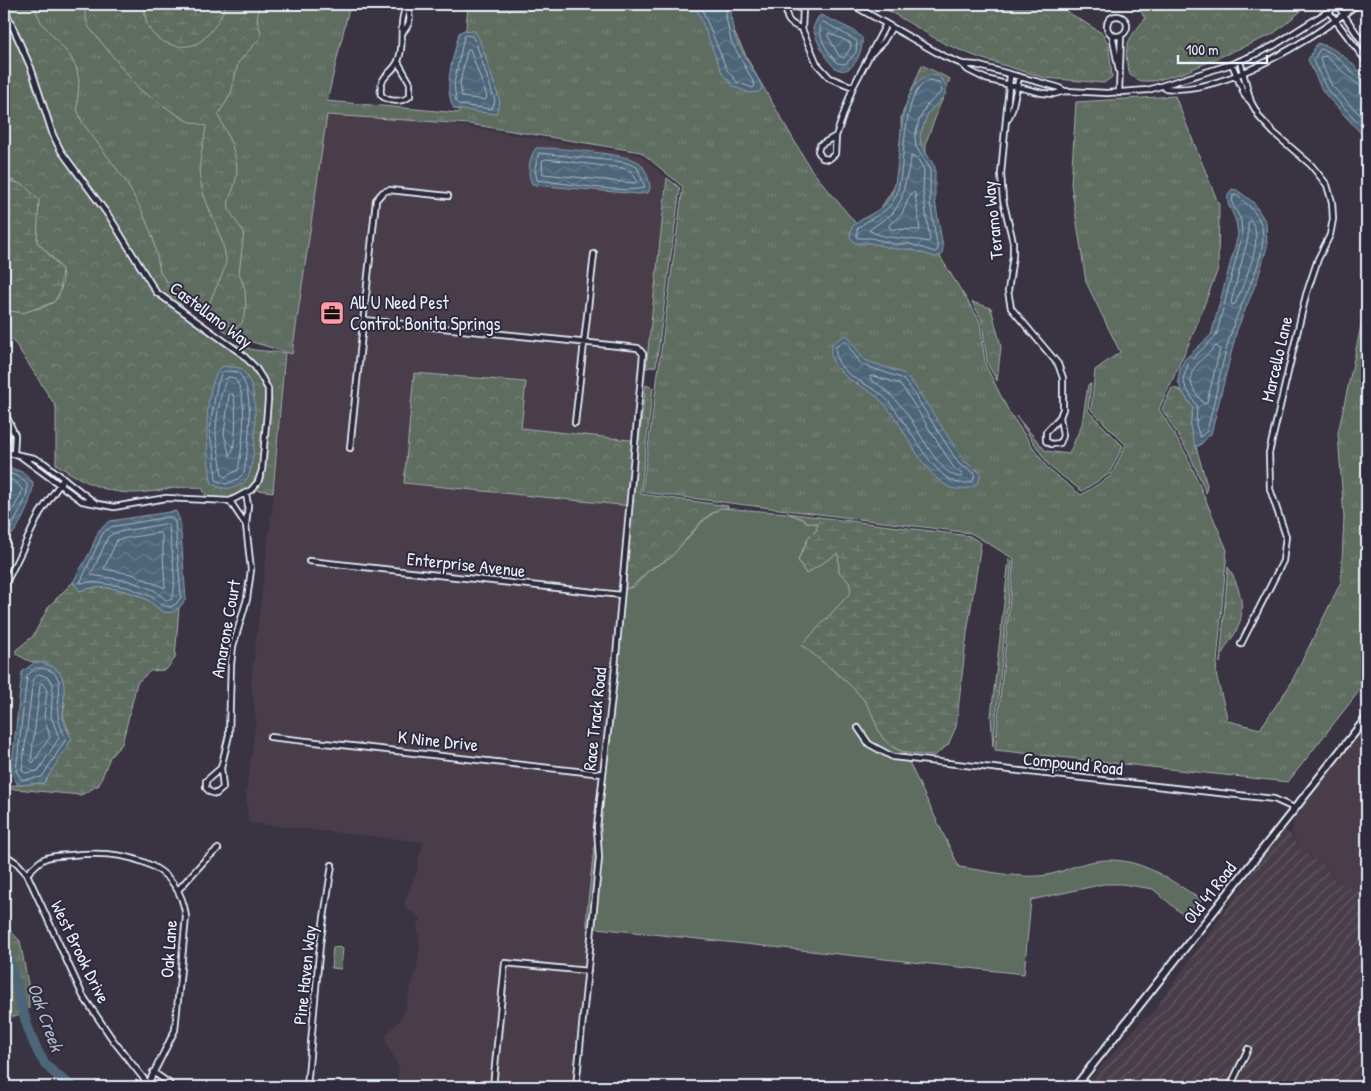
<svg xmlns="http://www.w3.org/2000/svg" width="1371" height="1091" font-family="'Patrick Hand',sans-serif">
  <defs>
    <pattern id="industrial-furrows" width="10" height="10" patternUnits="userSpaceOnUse" patternTransform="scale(1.25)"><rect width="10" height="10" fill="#483e48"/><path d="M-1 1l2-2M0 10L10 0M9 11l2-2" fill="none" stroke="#625a63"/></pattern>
    <pattern id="grass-tufts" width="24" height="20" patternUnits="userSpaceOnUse" patternTransform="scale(1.25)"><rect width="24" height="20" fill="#5f6c61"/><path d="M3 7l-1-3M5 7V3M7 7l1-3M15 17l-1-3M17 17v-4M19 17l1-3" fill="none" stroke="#768178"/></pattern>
    <pattern id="forest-crowns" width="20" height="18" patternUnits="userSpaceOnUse" patternTransform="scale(1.25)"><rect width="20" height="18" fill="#5f6c61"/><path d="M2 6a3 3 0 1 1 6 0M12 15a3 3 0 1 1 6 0" fill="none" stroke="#768178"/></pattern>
    <pattern id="wetland-marsh" width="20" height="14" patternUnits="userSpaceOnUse" patternTransform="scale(1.25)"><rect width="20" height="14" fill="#5f6c61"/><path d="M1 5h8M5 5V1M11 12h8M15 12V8" fill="none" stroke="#768178"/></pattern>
    <pattern id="water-waves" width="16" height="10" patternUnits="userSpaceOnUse" patternTransform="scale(1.25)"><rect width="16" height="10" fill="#4e6579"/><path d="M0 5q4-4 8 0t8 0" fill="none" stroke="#687c8d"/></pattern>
  </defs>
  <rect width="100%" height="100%" fill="#3a3342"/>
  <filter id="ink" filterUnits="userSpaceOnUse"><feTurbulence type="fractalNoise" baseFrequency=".02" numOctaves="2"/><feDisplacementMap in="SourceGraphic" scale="10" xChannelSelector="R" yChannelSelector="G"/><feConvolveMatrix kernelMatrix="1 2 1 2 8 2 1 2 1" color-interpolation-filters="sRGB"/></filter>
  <g filter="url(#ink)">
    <!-- built -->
    <path fill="#483e48" d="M312,110L447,118L450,124L640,155L667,178L639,441L521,428L526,382L414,373L404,483L631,506L593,928L574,1087H396L399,1067L386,1043L387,1034L400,1020L404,1012L417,967L420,945L417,927L421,919L414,912L407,910L405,901L418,868V859L424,842L249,823L246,795L256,721L251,682L274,491L307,124Z
      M1367,722V896L1334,879L1323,865L1299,850L1292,833L1294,815Z"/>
    <!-- industrial -->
    <path fill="url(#industrial-furrows)" d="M1284,828L1292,836L1299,850L1323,865L1334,879L1367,896V1065L1355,1087H1083L1142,1021L1151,1015Z"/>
    <!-- grass -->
    <path fill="url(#grass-tufts)" stroke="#a4aeac" d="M24,4H350L327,101L459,113L468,4H731L729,22L754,71L810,168L858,226L875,217L902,175L901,117L922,65L950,79L926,142V234L980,321L985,364L1009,412L1048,469L1081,495L1111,476L1126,445L1091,410L1095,370L1120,352L1086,282L1071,184L1076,102L1175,96L1219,205L1218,269L1191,339L1159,409L1187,456L1227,550L1216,674L1228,721L1260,729L1290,685L1341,582L1344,518L1338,433L1367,298V681L1288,782L995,750L1014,559L971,533L642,492L683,187L641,152L469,124L327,115L292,354L229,335L159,274L38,40Z"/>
    <!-- forest -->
    <path fill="url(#forest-crowns)" stroke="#a4aeac" d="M4,4H33L41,22L70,56L76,67L79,80L77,109L82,122L125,180L142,211L153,238L160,272L179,302L194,317L226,341L254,350L285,353L273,492L250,489L230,500L209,501L202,488C183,485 166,490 147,492C113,497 84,483 56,464V407L17,346L4,331V310C15,313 42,310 52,303C60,298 65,280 62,271C60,264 43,247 37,242V227L16,181L4,179Z
      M81,4H145V17L223,12L226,4H259L257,21L261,32L260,38L238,63L231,94L218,115C225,130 238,154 237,171C234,205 216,196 244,232L239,273L245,289L246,309L242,323L236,328L231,327L209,308C209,296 227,272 226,259C222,230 204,206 200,179C198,160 204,144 206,126L185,120L140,90L88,26L84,8Z
      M877,4H1060V7L1103,34L1109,47L1112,77L1104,83L1045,78L980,58L945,44Z
      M1137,4H1305L1301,11L1273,34L1183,73L1154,81H1140L1130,75C1122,47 1127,40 1145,19Z
      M972,302L991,308L1001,346L997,381L987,363L982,320Z
      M414,373L526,382L521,428L639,441L646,385L653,388L640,494L728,506V508C704,508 687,542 671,557C664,563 654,565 648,571C638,579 637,586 624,589L631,506L404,483Z
      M1091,384L1088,411L1123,446L1109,474L1082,491L1050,467L1016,416L1046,451L1069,454L1082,424L1088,385Z
      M1009,559L1012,561L993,747L991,716Z"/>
    <!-- wetland -->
    <path fill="url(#wetland-marsh)" stroke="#a4aeac" d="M145,4H226C222,17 209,38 196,44C181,50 159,44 150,30C145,23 145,13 145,4Z
      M667,178L680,188L656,366L646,368Z
      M4,179L24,185L39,200L37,242L62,269L60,292L54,302L23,313L4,310Z
      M1172,388L1181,390L1193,408L1190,426L1207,485L1206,493L1190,455L1162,409Z
      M787,513L970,536L981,543L967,633L956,727L948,745L934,756L906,753L888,746L877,729L864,700L802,645L849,582L839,572L806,574L798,560L809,536L816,531L805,520Z
      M1228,567C1241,589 1248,612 1234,635C1228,644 1221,652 1220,663Z
      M73,582L80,591C99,583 131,590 149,601C154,604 158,610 165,612C171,613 174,611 179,608L175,658L166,670L150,671L137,683L122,744L110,757L99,785L81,795L4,788V786L44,783L71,739L63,715L65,703L40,663L29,661L16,654V650L33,636L49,606Z
      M4,924L20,941L29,989V1008L22,1015L13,1017L10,1014L4,987Z"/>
    <!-- pitch -->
    <path fill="#5f6c61" stroke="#a4aeac" d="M720,508L787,513L805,520L806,522L818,524L816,531L809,536L798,560L806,574L838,553L839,572L849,582L851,592L802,645C820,661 849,681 863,699C880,720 873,742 904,752L959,867C982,870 1016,878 1039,876C1056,875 1070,867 1086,863C1134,851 1165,877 1202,900L1188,919L1153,889L1122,884H1104L1031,900L1024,974L587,927V910L624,589L634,587L648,571L670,558L703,521Z
      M333,947L343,948L341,969L331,968Z"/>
    <!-- water -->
    <path fill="url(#water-waves)" stroke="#8c9dac" d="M695,4H732L731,16L735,39L761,84L762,89L758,92L749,93L733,86L722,73Z
      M821,15L855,31L862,38C864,50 853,77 837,69C828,65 815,38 813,28L818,17Z
      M464,30L475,31L480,41L500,101L496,114L454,109C442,86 454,57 459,33Z
      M1317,43C1339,48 1352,63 1367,79V140L1323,92L1308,60Z
      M930,75L939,76L947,87L945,95L928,113L920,136L921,145L935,167V201L943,247L942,255L935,257L909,249H895L870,243H855L850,237L852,227C864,215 883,212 891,196C904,168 893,83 930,75Z
      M536,148C552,147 631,154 640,163C646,169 650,181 650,189L648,193L639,194L533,185C526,175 529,157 536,148Z
      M1232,189L1237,190L1253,202L1266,222L1267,247L1258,278L1237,330L1211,434L1199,446H1195L1190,426L1193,408L1181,390L1178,380L1180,368L1185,359L1211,335L1238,235C1237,230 1237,224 1235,219C1231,208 1222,200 1232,189Z
      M845,335L849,337L864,360L903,373L913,383L964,461L980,472C981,481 976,487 968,488C962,489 954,490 949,487C917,470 905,421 877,397C863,385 846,381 835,365C830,358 830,352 832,344Z
      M223,366L241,368C247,375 251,383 253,392C257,412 255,456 249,475C243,490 223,491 212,484C206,459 201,383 223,366Z
      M4,465L22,472L33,482C33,499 21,526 9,538L4,536Z
      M176,511L180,521L186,599C182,604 178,611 172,612C161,615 156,605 148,600C131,590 99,583 80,591L73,582L90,552L99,530L110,521Z
      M35,662C71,666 64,687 63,714C62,722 68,732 72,739L44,783L18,785L11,773L22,672Z"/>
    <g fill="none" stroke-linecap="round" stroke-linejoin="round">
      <!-- shore -->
      <path stroke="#aab9c5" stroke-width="1" d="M700,4L727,70L737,82L753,88L755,85L731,41L726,17L727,4
        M824,22L857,41L856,52L846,64L837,63C829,54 816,35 821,23Z
        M829,33L851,43L850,49L844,58L839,56L828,36Z
        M466,35L472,36L476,43L495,101L492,109L459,105L456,101L454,83L464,37Z
        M470,49L487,97L485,100L462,97L460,83L467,51Z
        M930,80L939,82L942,91L926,106L919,121L915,136L916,147L930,168V202L938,250L935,252L910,244H894L871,238H857V229C869,217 887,215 895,198C908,171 898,90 930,80Z
        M1367,82C1354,81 1341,52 1320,49L1313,61L1327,89L1367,132
        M1367,89C1358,88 1336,64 1325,56L1321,57L1320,60L1332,86L1367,122
        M539,153L624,162L637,167L645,187C632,195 556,182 537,180L535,169Z
        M912,156L919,161L924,170L923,193L930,240L928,242C911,237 882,240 869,230L893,213L901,200Z
        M546,159L622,168L632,172L637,181L634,183L543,174L542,161Z
        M915,193L920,230L890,229L889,225L902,214L911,193Z
        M1236,195C1246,203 1257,212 1261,224C1271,254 1240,301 1232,330C1221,363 1216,397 1207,431L1200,437L1196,425L1197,406L1186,388L1183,379L1189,362L1216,336L1242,236L1241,220L1232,203L1233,196Z
        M1251,221C1266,238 1243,285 1235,304L1232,305L1231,302L1248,238V223Z
        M845,341L861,364L901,378L909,386L959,464L975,474L973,481C935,499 906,409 878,392C862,381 832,371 836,347Z
        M1216,346L1220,349L1207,402L1204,404C1179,375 1193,368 1216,346Z
        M225,371L238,372C257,392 248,447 244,473L238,479L226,484L216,480L214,451L210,436L211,420L217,386L221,374Z
        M873,376L898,383L904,389L954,468L962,474V477C940,479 918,427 905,411C895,399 885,388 871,380L870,377Z
        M228,377L234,378C250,394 242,449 238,470L225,477L222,475C221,461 218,449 216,436C215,424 221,385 228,377Z
        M232,393C238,400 236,450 230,456L224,434L229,395Z
        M4,471L19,477L27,484C29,500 17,514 11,529L4,531
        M4,477L16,482L22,489L21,495L4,525
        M171,517L175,522L181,597L176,604L170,607L164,606L150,596L127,587L91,582L80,583L103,533L111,527Z
        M166,524L169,526C170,540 179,590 171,600H166L154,590L130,581L91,575L108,537L114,533Z
        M159,533L162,535L165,588L132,574L104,569L117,540Z
        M36,668C71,668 56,697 58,716C59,724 63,732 66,739L42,777L22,780L16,771L27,676Z
        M39,674L47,677L53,683L51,716L59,738L38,771L25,773L22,770L33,679Z
        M42,683L47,690L44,717L50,737L33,763L31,761L40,685Z"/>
      <!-- river -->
      <path stroke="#4e6579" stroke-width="10" d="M4,946C19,984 22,1028 44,1062C50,1072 64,1080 73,1087"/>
      <defs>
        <path id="street" d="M4,4L6,12L31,68L53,135L61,151L111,219L156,292L242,354L255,367L262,378L268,389V400L262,470L258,482L251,490L230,501L166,498L114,507L82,501L19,455
          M851,4L943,56L962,64L976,65L1057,87L1065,91
          M1338,6L1367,49
          M1329,12L1367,62
          M1107 26a10 10 0 1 1 20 0a10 10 0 1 1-20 0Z
          M802,29C794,25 785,22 787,11L792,6L803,9L802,29L817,64L830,78L853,87
          M403,32C411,23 411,17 407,6
          M1112,34L1119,71
          M872,53L883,42L892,27
          M1240,61L1251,102L1260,118L1274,133L1311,165L1327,185L1332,202L1333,219L1330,235L1318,259L1306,295L1269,453L1270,489L1286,536L1283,561L1241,644
          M398,62L410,83V96C403,103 388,102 381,95C378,75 393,74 398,61C406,44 397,22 407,6
          M962,64L968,70L986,79L1042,93L1054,94L1065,91L1107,93L1148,90L1232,64L1251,56L1273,46L1340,4
          M1232,64L1245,96L1251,102
          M1010,75L1001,174L1003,200L1013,242V256L1008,291L1011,308L1058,364L1063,378V409L1060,417L1046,432V441L1051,444L1060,443L1063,436L1060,417
          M1165,88C1223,96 1313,38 1358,4
          M1119,93L1121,35
          M1008,119L1012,110L1019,77
          M836,136L820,145L818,151L822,158L829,159L835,154L836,136L853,87L886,24
          M364,320L638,348L643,354L614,678L597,827L599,858L576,1087
          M4,411L15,435L14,454
          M575,423L594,254
          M350,448L376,200L383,192L389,190L448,196
          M4,452L34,458L44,463L95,503
          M4,452L9,424
          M230,501L246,525
          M309,561L621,595
          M4,587L40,513L64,478
          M858,728L869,744L893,757L1274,799L1294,808
          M270,737L603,774
          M221,768L223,788L216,794L210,792L206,788V781L221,768L229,735L231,664L233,646L247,599L251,570L246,525L248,505L246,494
          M4,854L17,863L27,874L83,996L113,1040L148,1084V1087
          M27,874C32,869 38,862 44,859C52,855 63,856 71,855C120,850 179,859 186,917L175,1030L148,1084
          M179,889L205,860L218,849
          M153,1072L169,1083L165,1087
          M307,1087L320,944L332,865
          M493,1087L505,963L588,971
          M1230,1087L1248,1049"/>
        <path id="secondary" d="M1075,1087L1367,717"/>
      </defs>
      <!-- street casing -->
      <use href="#street" stroke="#e8f1f8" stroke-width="8"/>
      <!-- secondary casing -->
      <use href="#secondary" stroke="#e8f1f8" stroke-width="10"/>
      <!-- street -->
      <use href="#street" stroke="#2f2a3d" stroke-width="4.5"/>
      <!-- secondary -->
      <use href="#secondary" stroke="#2f2a3d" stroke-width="6"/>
    </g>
  </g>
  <!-- icons -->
  <defs>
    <symbol id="office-square" viewBox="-11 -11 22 22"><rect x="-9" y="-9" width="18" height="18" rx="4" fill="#ff9aa2" stroke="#2f2a3d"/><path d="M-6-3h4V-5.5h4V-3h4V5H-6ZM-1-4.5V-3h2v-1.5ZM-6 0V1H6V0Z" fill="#111"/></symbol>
  </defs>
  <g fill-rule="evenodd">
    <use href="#office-square" x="318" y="299" width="28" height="28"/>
  </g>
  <g text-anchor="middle" stroke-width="4" stroke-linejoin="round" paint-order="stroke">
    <!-- street labels -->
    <g font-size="18" fill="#e8f1f8" stroke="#2f2a3d">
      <text transform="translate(993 220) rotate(-96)" y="6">Teramo Way</text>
      <text transform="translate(211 315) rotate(37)" y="6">Castellano Way</text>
      <text transform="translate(1277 359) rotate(-77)" y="6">Marcello Lane</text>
      <text transform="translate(466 565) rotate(6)" y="6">Enterprise Avenue</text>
      <text transform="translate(226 629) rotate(-80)" y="6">Amarone Court</text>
      <text transform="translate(595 719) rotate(-84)" y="6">Race Track Road</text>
      <text transform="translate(438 741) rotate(6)" y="6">K Nine Drive</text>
      <text transform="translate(1073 764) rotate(6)" y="6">Compound Road</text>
      <text transform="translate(1210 893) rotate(-52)" y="6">Old 41 Road</text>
      <text transform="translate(169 949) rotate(-86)" y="6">Oak Lane</text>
      <text transform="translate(80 952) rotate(64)" y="6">West Brook Drive</text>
      <text transform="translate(305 975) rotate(-84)" y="6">Pine Haven Way</text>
    </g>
    <!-- poi labels -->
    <g font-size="18" fill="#e8f1f8" stroke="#2f2a3d" text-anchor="start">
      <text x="350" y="309">All U Need Pest<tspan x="350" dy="21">Control Bonita Springs</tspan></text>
    </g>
    <!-- water labels -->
    <g font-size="19" font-style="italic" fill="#aab9c5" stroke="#2f2a3d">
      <text transform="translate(46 1017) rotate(70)" y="7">Oak Creek</text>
    </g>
  </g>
  <!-- margin -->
  <rect width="1371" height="1091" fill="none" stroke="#2f2a3d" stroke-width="20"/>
  <rect x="10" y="10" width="1351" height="1071" fill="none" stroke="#e8f1f8" stroke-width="2" filter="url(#ink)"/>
  <!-- scale -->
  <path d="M1178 55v8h89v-8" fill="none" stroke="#e8f1f8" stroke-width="2.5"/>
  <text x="1186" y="55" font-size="15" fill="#e8f1f8" stroke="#2f2a3d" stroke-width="4" paint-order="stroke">100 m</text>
</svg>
